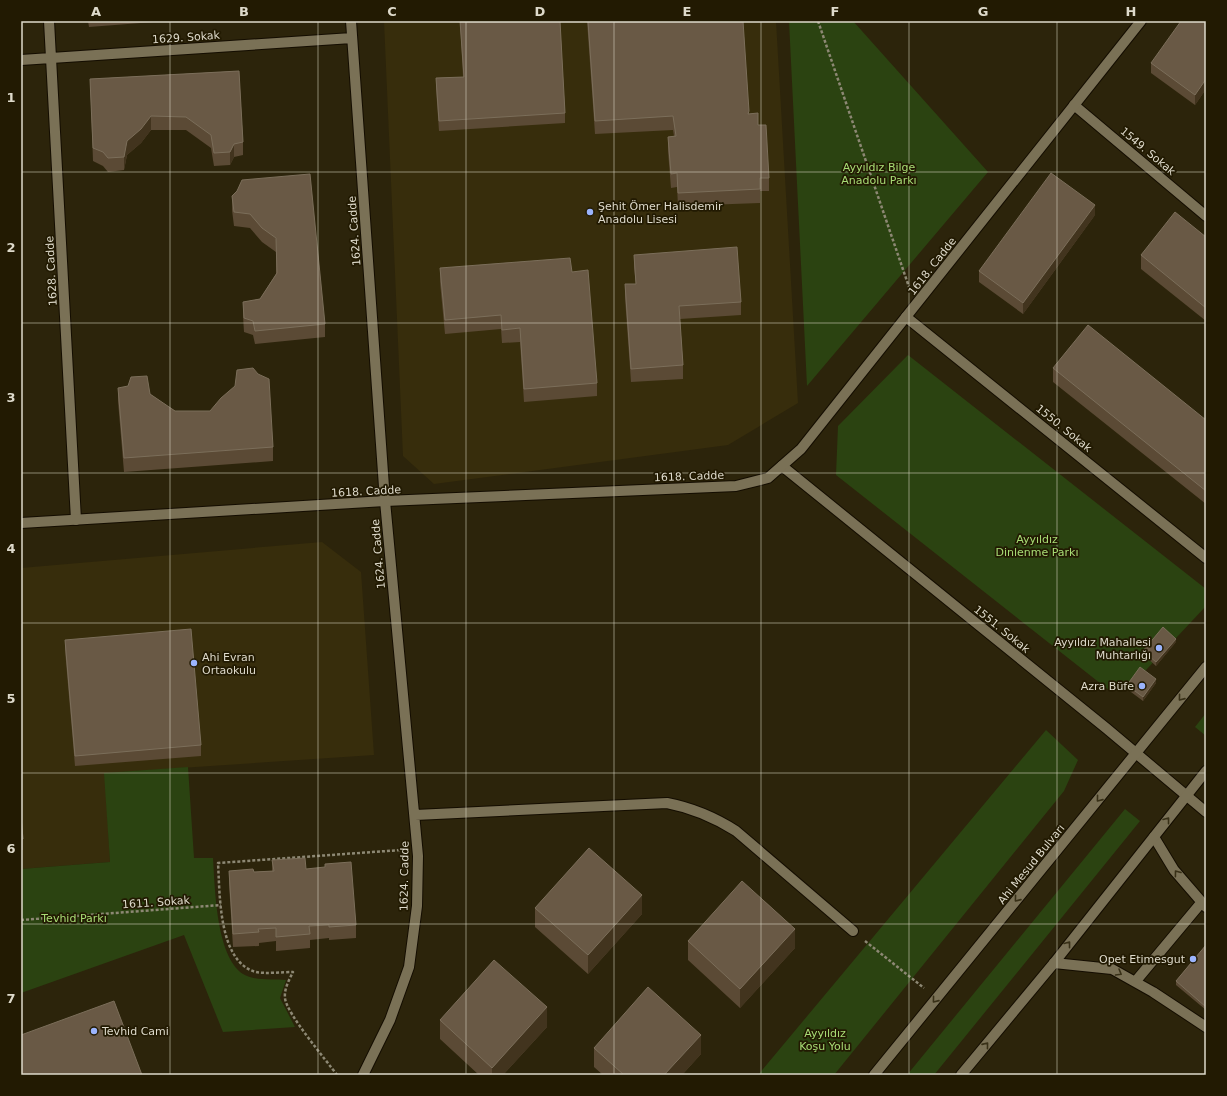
<svg xmlns="http://www.w3.org/2000/svg" width="1227" height="1096" font-family="'DejaVu Sans',sans-serif">
  <rect width="100%" height="100%" fill="#2c240b"/>
  <!-- built -->
  <path fill="#372d0c" d="M384,21H776L798,403L728,445L434,484L403,456Z
    M322,542L361,572L374,755L105,773L110,862L21,869V568Z"/>
  <!-- green -->
  <path fill="#2b4311" d="M789,21H853L988,172L807,386Z
    M908,355L1206,589V606L1131,686L1110,691L836,475L838,426Z
    M1206,713V736L1195,727Z
    M1046,730L1078,760L1064,791L834,1075H758Z
    M188,767L194,858H213C215,888 216,956 243,974C254,981 273,979 286,980L280,998L295,1027L223,1032L184,935L21,993V869L110,862L104,773Z
    M1125,809L1140,821L934,1075H907Z"/>
  <g fill="none" stroke-linecap="round" stroke-linejoin="round">
    <defs>
      <path id="service" d="M1154,837L1174,870L1206,907
        M1054,963L1112,969L1153,992L1206,1027
        M1135,982L1201,903"/>
      <path id="minor" d="M49,21L76,520
        M351,21L385,501L418,856L417,906L409,967L390,1020L363,1075
        M21,60L352,38
        M1074,105L1206,216
        M906,317L1206,558
        M782,466L1106,728L1206,812
        M415,815L667,803C693,808 714,817 736,831L853,931"/>
      <path id="tertiary" d="M21,523L385,501L736,486L768,478L801,449L1141,21"/>
      <path id="secondary" d="M874,1075L1206,667
        M961,1075L1054,963L1206,771"/>
    </defs>
    <!-- service casing -->
    <use href="#service" stroke="#140d00" stroke-width="12"/>
    <!-- minor casing -->
    <use href="#minor" stroke="#140d00" stroke-width="12"/>
    <!-- tertiary casing -->
    <use href="#tertiary" stroke="#140d00" stroke-width="12"/>
    <!-- secondary casing -->
    <use href="#secondary" stroke="#140d00" stroke-width="12"/>
    <!-- path -->
    <path stroke="#8d8874" stroke-width="2.5" stroke-dasharray="3 2" stroke-linecap="butt" d="M818,21L909,287
      M21,920L221,905
      M865,941L924,988
      M337,1075C327,1061 286,1013 285,998C284,989 289,980 293,972C283,972 264,974 256,972C218,962 220,894 218,863L401,850"/>
    <!-- service -->
    <use href="#service" stroke="#7a7156" stroke-width="10"/>
    <!-- minor -->
    <use href="#minor" stroke="#7a7156" stroke-width="10"/>
    <!-- tertiary -->
    <use href="#tertiary" stroke="#7a7156" stroke-width="10"/>
    <!-- secondary -->
    <use href="#secondary" stroke="#7a7156" stroke-width="10"/>
  </g>
  <!-- wall -->
  <path fill="#5b4a35" d="M88,21H167L89,27Z
    M460,21H560L565,113V123L439,131L436,89V78L463,77Z
    M587,21H743L749,114L758,125L769,178V191H760V203L678,206L677,187L671,188L668,151V137L674,136L673,130L595,134Z
    M1206,21V89L1195,105L1151,73V63Z
    M239,71L243,142V155L234,157L230,165L214,166L211,148L186,130H151L141,143L127,155L124,170L108,172L103,166L93,161L90,79Z
    M242,180L325,324V337L255,344L253,335L244,332L243,316V302L260,299L276,274V252L262,242L250,228L234,226L232,210V196L237,191Z
    M1095,215L1023,314L979,282V271Z
    M1206,237V321L1141,269V255Z
    M634,255L741,302V315L680,319L683,365V379L631,382L625,298V284H636L634,268Z
    M440,268L572,272L597,383V396L524,402L520,342L502,343L501,329L445,334L440,282Z
    M1053,368L1206,420V504L1053,382Z
    M118,388L150,394L175,411L273,447V461L124,472L118,401Z
    M65,640L201,745V756L75,766L65,650Z
    M1176,642L1156,666L1143,654V651Z
    M1156,683L1143,701L1127,689V685Z
    M21,817L23,839V850H21Z
    M272,860L306,869L356,925V938L329,940V938L310,940V948L276,951V941L259,943V946L233,947L229,884V871L254,872L272,871Z
    M535,908L642,914L588,974L535,927Z
    M688,941L795,948L740,1008L688,960Z
    M1206,945V1010L1176,985V981Z
    M440,1020L547,1027L503,1075H479L440,1039Z
    M594,1048L701,1054L682,1075H603L594,1067Z"/>
  <!-- shaded-wall -->
  <path fill="#42341e" d="M1206,79V89L1195,105V95Z
    M151,116V130L141,143L127,155L124,170V157L127,141Z
    M234,144V157L230,165V152Z
    M1095,205V215L1023,314V303Z
    M1176,639V642L1156,666V662Z
    M1156,679V683L1143,701V697Z
    M642,895V914L588,974V955Z
    M795,929V948L740,1008V989Z
    M547,1007V1027L503,1075H492V1068Z
    M701,1035V1054L682,1075H664Z"/>
  <!-- building -->
  <path fill="#695945" stroke="#7b6e5a" d="M460,21H560L565,113L439,121L436,78L464,77Z
    M588,21H743L749,111L748,114L758,113V125H766L769,178H760V189L678,193L677,173L671,174L668,137L676,136L673,116L595,121Z
    M1181,21H1206V79L1195,95L1151,63Z
    M239,71L243,142L234,144L230,152L214,153L211,135L186,117L151,116L141,129L127,141L124,157L108,158L103,152L93,148L90,79Z
    M1051,173L1095,205L1023,303L979,271Z
    M310,174L325,324L255,331L253,321L244,318L243,302L260,299L277,273L276,238L262,228L250,214L234,212L232,196L237,191L242,180Z
    M1175,212L1206,237V308L1141,255Z
    M737,247L741,302L679,306L683,365L631,369L625,284H636L634,255Z
    M570,258L572,272L588,270L597,383L524,389L520,328L502,330L501,315L445,320L440,268Z
    M1088,325L1206,420V491L1053,368Z
    M253,368L258,374L269,379L273,447L124,458L118,388L128,386L131,377L147,376L150,394L175,411H210L221,398L235,386L237,370Z
    M1163,627L1176,639L1156,662L1143,651Z
    M191,629L201,745L75,756L65,640Z
    M1140,667L1156,679L1143,697L1127,685Z
    M21,817L23,839H21Z
    M589,848L642,895L588,955L535,908Z
    M305,858L306,869L325,867V864L351,862L356,925L329,927V925L309,926L310,934L276,937V928L258,929L259,932L233,934L229,871L253,869L254,872L274,871L272,860Z
    M742,881L795,929L740,989L688,941Z
    M1206,945V1007L1176,981Z
    M494,960L547,1007L492,1068L440,1020Z
    M648,987L701,1035L664,1075H624L594,1048Z
    M114,1001L142,1075H21V1035Z"/>
  <!-- one-way arrows -->
  <defs><path id="oneway-chevron" d="M-2-3.5L2.5 0L-2 3.5" fill="none" stroke-width="1.6" stroke-linecap="round" stroke-linejoin="round"/></defs>
  <g stroke="#383017">
    <use href="#oneway-chevron" transform="translate(1181 698) rotate(129)"/>
    <use href="#oneway-chevron" transform="translate(1099 799) rotate(129)"/>
    <use href="#oneway-chevron" transform="translate(1167 820) rotate(-52)"/>
    <use href="#oneway-chevron" transform="translate(1177 873) rotate(-127)"/>
    <use href="#oneway-chevron" transform="translate(1017 899) rotate(129)"/>
    <use href="#oneway-chevron" transform="translate(1068 944) rotate(-52)"/>
    <use href="#oneway-chevron" transform="translate(1119 973) rotate(30)"/>
    <use href="#oneway-chevron" transform="translate(935 1000) rotate(129)"/>
    <use href="#oneway-chevron" transform="translate(986 1045) rotate(-51)"/>
  </g>
  <!-- grid -->
  <path fill="none" stroke="#dedacb" stroke-width="1" stroke-opacity="0.55" d="M170,21V1075M318,21V1075M466,21V1075M614,21V1075M761,21V1075M909,21V1075M1057,21V1075M21,172H1206M21,323H1206M21,473H1206M21,623H1206M21,773H1206M21,924H1206"/>
  <!-- markers -->
  <g fill="#9bb4fd" stroke="#221a02" stroke-width="1.5">
    <circle cx="590" cy="212" r="4"/>
    <circle cx="1159" cy="648" r="4"/>
    <circle cx="194" cy="663" r="4"/>
    <circle cx="1142" cy="686" r="4"/>
    <circle cx="1193" cy="959" r="4"/>
    <circle cx="94" cy="1031" r="4"/>
  </g>
  <g text-anchor="middle" stroke-width="3.5" stroke-linejoin="round" paint-order="stroke">
    <!-- street labels -->
    <g font-size="11" fill="#dedacb" stroke="#221a02">
      <text transform="translate(186 37) rotate(-4)" y="4">1629. Sokak</text>
      <text transform="translate(1148 151) rotate(40)" y="4">1549. Sokak</text>
      <text transform="translate(354 231) rotate(-94)" y="4">1624. Cadde</text>
      <text transform="translate(932 266) rotate(-52)" y="4">1618. Cadde</text>
      <text transform="translate(51 271) rotate(-93)" y="4">1628. Cadde</text>
      <text transform="translate(1064 428) rotate(39)" y="4">1550. Sokak</text>
      <text transform="translate(689 476) rotate(-2)" y="4">1618. Cadde</text>
      <text transform="translate(366 491) rotate(-3)" y="4">1618. Cadde</text>
      <text transform="translate(378 554) rotate(-95)" y="4">1624. Cadde</text>
      <text transform="translate(1002 629) rotate(39)" y="4">1551. Sokak</text>
      <text transform="translate(1031 864) rotate(-51)" y="4">Ahi Mesud Bulvarı</text>
      <text transform="translate(404 876) rotate(-89)" y="4">1624. Cadde</text>
      <text transform="translate(156 902) rotate(-4)" y="4">1611. Sokak</text>
    </g>
    <!-- park labels -->
    <g font-size="11" fill="#a8dd75" stroke="#221a02">
      <text x="879" y="171">Ayyıldız Bilge<tspan x="879" dy="13">Anadolu Parkı</tspan></text>
      <text x="1037" y="543">Ayyıldız<tspan x="1037" dy="13">Dinlenme Parkı</tspan></text>
      <text x="74" y="922">Tevhid Parkı</text>
      <text x="825" y="1037">Ayyıldız<tspan x="825" dy="13">Koşu Yolu</tspan></text>
    </g>
    <!-- poi labels -->
    <g font-size="11" fill="#dedacb" stroke="#221a02" text-anchor="start">
      <text x="598" y="210">Şehit Ömer Halisdemir<tspan x="598" dy="13">Anadolu Lisesi</tspan></text>
      <text x="1151" y="646" text-anchor="end">Ayyıldız Mahallesi<tspan x="1151" dy="13">Muhtarlığı</tspan></text>
      <text x="202" y="661">Ahi Evran<tspan x="202" dy="13">Ortaokulu</tspan></text>
      <text x="1134" y="690" text-anchor="end">Azra Büfe</text>
      <text x="1185" y="963" text-anchor="end">Opet Etimesgut</text>
      <text x="102" y="1035">Tevhid Cami</text>
    </g>
  </g>
  <!-- border -->
  <rect width="1227" height="1096" fill="none" stroke="#221a02" stroke-width="44"/>
  <rect x="22" y="22" width="1183" height="1052" fill="none" stroke="#dedacb" stroke-width="1.5"/>
  <g font-size="13" text-anchor="middle" font-weight="bold" fill="#dedacb">
    <text x="96" y="16">A</text>
    <text x="244" y="16">B</text>
    <text x="392" y="16">C</text>
    <text x="540" y="16">D</text>
    <text x="687" y="16">E</text>
    <text x="835" y="16">F</text>
    <text x="983" y="16">G</text>
    <text x="1131" y="16">H</text>
    <text x="11" y="102">1</text>
    <text x="11" y="252">2</text>
    <text x="11" y="402">3</text>
    <text x="11" y="553">4</text>
    <text x="11" y="703">5</text>
    <text x="11" y="853">6</text>
    <text x="11" y="1003">7</text>
  </g>
</svg>
